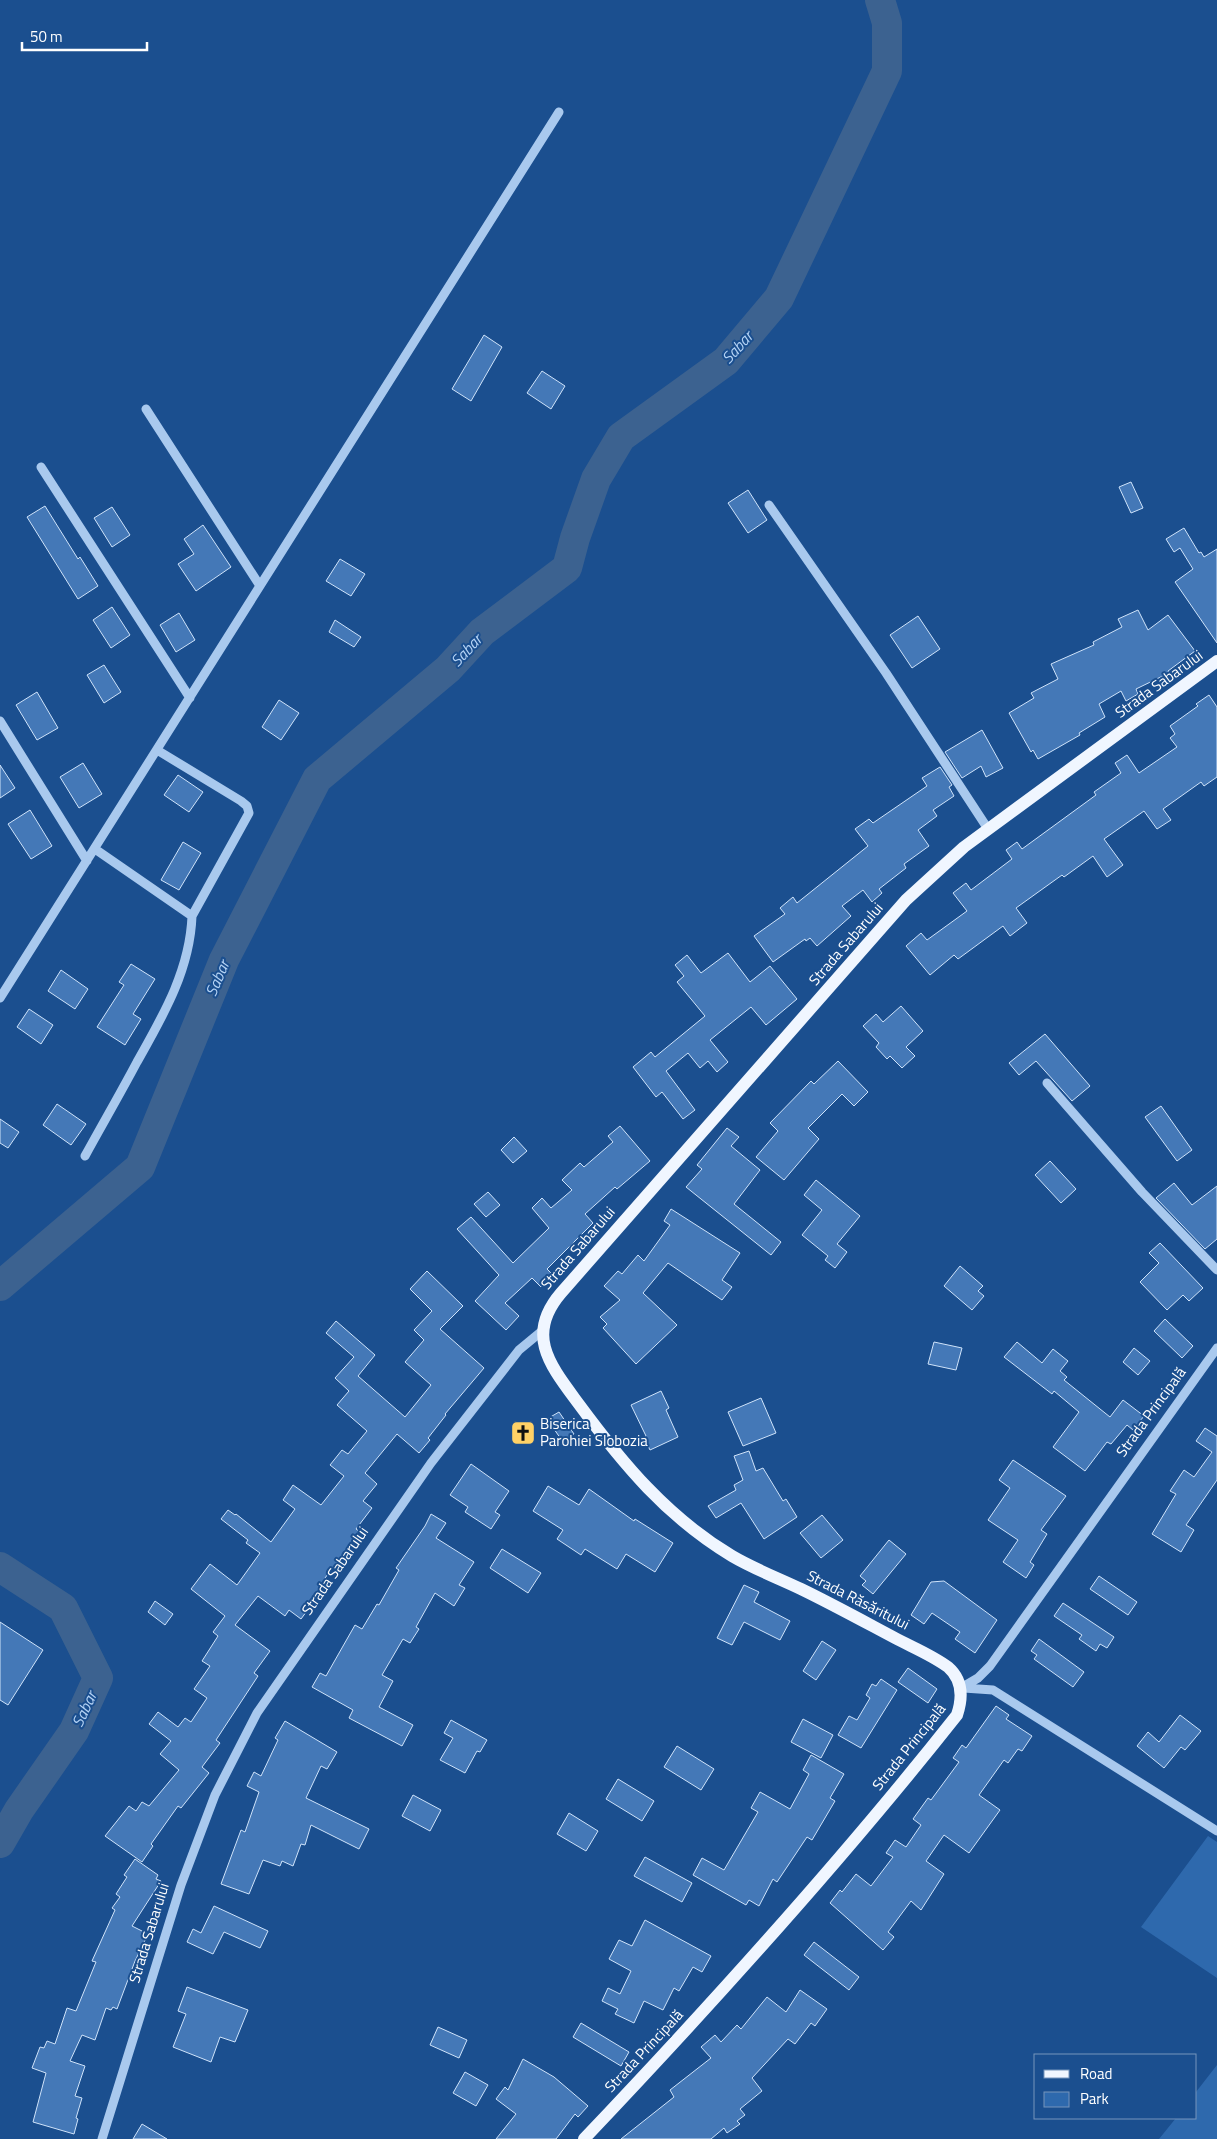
<svg xmlns="http://www.w3.org/2000/svg" width="1217" height="2139" font-family="'Titillium Web',sans-serif">
  <rect width="100%" height="100%" fill="#1b4f8f"/>
  <!-- green -->
  <path fill="#2e69ad" d="M1208,1836L1217,1842V1978L1141,1927Z
    M1217,2065V2139H1159L1176,2118H1196V2092Z"/>
  <g fill="none" stroke-linecap="round" stroke-linejoin="round">
    <!-- river -->
    <path stroke="#3c6290" stroke-width="30" d="M0,1286L140,1167L224,960L317,779L448,669L482,632L567,568L575,538L596,479L621,437L726,361L779,298L887,71V23L880,0
      M0,1567L63,1608L98,1678L74,1731L19,1810L0,1843"/>
  </g>
  <!-- building -->
  <path fill="#4478b7" stroke="#cfe3fa" d="M484,335L502,347L471,401L452,389Z
    M542,371L565,386L551,409L527,393Z
    M1131,482L1143,508L1131,513L1119,487Z
    M748,490L767,520L748,533L728,503Z
    M45,506L78,559L80,557L98,586L78,599L27,517Z
    M112,507L130,535L112,547L94,518Z
    M203,525L231,567L196,591L178,564L194,554L184,539Z
    M1184,528L1199,553L1201,552L1204,557L1217,549V643L1175,582L1193,569L1180,548L1174,552L1166,539Z
    M340,559L365,574L351,596L326,581Z
    M112,607L130,635L111,648L93,620Z
    M1138,610L1148,630L1168,615L1195,651L1168,671L1169,673L1136,689L1138,694L1126,701L1121,691L1099,704L1105,717L1079,733L1080,735L1038,759L1033,750L1031,752L1009,713L1034,698L1031,693L1058,679L1051,664L1094,645L1093,642L1122,627L1118,619Z
    M179,613L195,640L176,652L160,625Z
    M918,616L940,649L912,668L890,635Z
    M335,620L361,637L354,647L329,632Z
    M104,665L121,692L104,703L87,675Z
    M37,692L58,728L37,740L16,705Z
    M1209,695L1217,707V777L1204,786L1201,782L1163,809L1171,820L1157,829L1144,811L1104,839L1123,865L1107,877L1093,856L1064,877L1062,875L1016,908L1027,923L1010,936L1003,926L958,959L954,955L930,975L906,946L921,933L927,940L967,911L953,893L966,883L971,890L1012,859L1006,850L1017,842L1022,849L1096,795L1094,792L1121,773L1115,763L1127,755L1139,773L1177,747L1170,738L1175,734L1170,726L1198,706L1196,704Z
    M279,700L299,713L281,740L262,727Z
    M982,730L1003,768L986,777L981,766L962,778L945,752Z
    M83,763L102,794L79,808L60,777Z
    M0,765L15,788L0,798Z
    M940,767L952,785L949,787L954,796L933,810L937,816L918,830L929,846L904,864L906,868L879,889L882,893L872,902L863,890L842,906L851,916L817,946L810,938L806,941L805,939L773,962L754,936L785,914L780,908L793,897L797,903L868,846L855,829L869,819L873,823L927,786L922,778Z
    M178,775L203,792L189,812L164,795Z
    M30,810L52,846L31,859L8,824Z
    M183,842L201,853L179,890L161,880Z
    M728,953L750,982L770,966L797,999L766,1025L751,1007L710,1040L728,1062L717,1072L708,1061L700,1068L688,1053L666,1071L695,1110L683,1119L662,1092L656,1097L633,1067L651,1052L655,1057L705,1016L677,982L684,976L675,965L687,955L701,973Z
    M131,964L155,979L133,1014L141,1019L125,1045L97,1027L124,985L119,982Z
    M61,970L88,989L75,1009L48,991Z
    M901,1006L923,1031L906,1047L915,1056L902,1068L890,1056L887,1059L876,1047L879,1043L863,1026L876,1014L883,1022Z
    M29,1009L53,1025L41,1044L17,1027Z
    M1045,1034L1090,1086L1072,1101L1036,1061L1019,1075L1009,1063Z
    M838,1061L868,1092L854,1106L842,1094L808,1128L819,1139L784,1180L756,1157L778,1131L770,1123L811,1081L814,1084Z
    M57,1104L86,1124L71,1145L43,1125Z
    M1161,1106L1192,1150L1177,1161L1145,1117Z
    M0,1119L19,1132L8,1148L0,1143Z
    M620,1126L650,1161L617,1189L615,1187L585,1214L593,1223L547,1269L553,1275L541,1287L532,1278L505,1303L519,1316L506,1330L475,1301L499,1275L457,1229L471,1217L513,1263L549,1228L532,1208L542,1198L551,1208L572,1190L562,1180L580,1163L584,1167L613,1142L608,1136Z
    M727,1128L739,1137L731,1146L760,1170L734,1204L781,1242L771,1255L686,1187L702,1169L697,1165Z
    M514,1137L527,1151L513,1163L501,1150Z
    M1050,1161L1076,1189L1061,1203L1035,1175Z
    M816,1180L860,1216L837,1244L847,1252L835,1268L825,1260L828,1256L802,1235L822,1210L804,1195Z
    M1174,1183L1192,1205L1217,1186V1239L1205,1249L1156,1198Z
    M488,1192L500,1205L486,1217L474,1204Z
    M671,1209L740,1253L722,1280L732,1287L722,1300L668,1263L643,1293L677,1325L636,1364L603,1328L607,1324L600,1317L620,1300L604,1286L618,1271L622,1274L638,1255L644,1261L670,1225L664,1221Z
    M1160,1243L1203,1288L1189,1301L1183,1295L1167,1310L1140,1282L1159,1263L1149,1253Z
    M960,1266L983,1286L978,1291L984,1296L972,1310L944,1286Z
    M427,1271L463,1306L440,1329L484,1368L445,1414L446,1415L428,1438L430,1440L419,1453L397,1434L365,1473L377,1484L363,1501L372,1508L356,1529L360,1532L325,1578L329,1581L301,1619L289,1610L285,1616L258,1596L235,1625L270,1651L254,1673L258,1676L216,1740L220,1743L202,1767L209,1773L181,1808L178,1806L151,1844L153,1846L142,1862L105,1836L129,1806L136,1811L142,1802L149,1806L179,1770L160,1754L171,1741L149,1724L158,1712L178,1727L185,1718L191,1722L207,1698L194,1689L210,1666L202,1661L218,1636L213,1632L225,1616L191,1589L210,1564L237,1585L260,1553L246,1543L248,1540L221,1519L228,1510L235,1515L236,1514L271,1542L295,1509L283,1500L293,1485L321,1505L344,1476L330,1465L342,1450L348,1454L367,1431L337,1405L349,1391L335,1378L354,1357L326,1333L336,1321L375,1355L358,1376L405,1417L431,1385L405,1362L424,1340L414,1330L432,1311L410,1289Z
    M1165,1319L1193,1346L1182,1358L1154,1331Z
    M934,1342L962,1348L956,1370L928,1364Z
    M1017,1342L1042,1363L1053,1349L1068,1361L1060,1371L1067,1377L1064,1380L1110,1417L1123,1400L1144,1416L1133,1430L1127,1425L1111,1444L1107,1442L1085,1471L1053,1447L1079,1412L1054,1391L1052,1394L1004,1357Z
    M1134,1348L1150,1361L1138,1375L1123,1362Z
    M661,1391L669,1408L666,1410L678,1437L650,1450L644,1438L646,1436L631,1405Z
    M761,1398L776,1433L743,1446L728,1412Z
    M559,1412L574,1434L563,1442L547,1419Z
    M1205,1428L1217,1436V1480L1186,1525L1194,1530L1181,1552L1152,1534L1176,1494L1170,1491L1184,1470L1194,1477L1212,1452L1196,1441Z
    M749,1451L756,1471L763,1468L783,1501L786,1499L797,1517L764,1539L741,1503L716,1518L708,1506L736,1490L734,1485L743,1480L734,1456Z
    M1013,1460L1066,1496L1041,1530L1047,1534L1030,1562L1034,1565L1026,1578L1003,1562L1018,1540L988,1520L1010,1488L999,1480Z
    M471,1464L509,1491L495,1512L500,1515L491,1529L465,1512L468,1507L450,1495Z
    M548,1486L579,1505L589,1489L634,1521L635,1519L673,1543L655,1572L626,1554L617,1569L585,1549L581,1555L557,1539L563,1530L533,1511Z
    M431,1514L446,1523L436,1538L474,1562L459,1585L465,1588L454,1606L435,1593L416,1627L419,1629L410,1643L403,1639L382,1675L393,1681L379,1707L413,1725L402,1746L349,1718L353,1710L312,1687L320,1673L326,1676L355,1625L362,1629L377,1604L379,1605L399,1570L396,1568L425,1526Z
    M822,1515L843,1540L821,1558L800,1533Z
    M889,1540L906,1554L873,1594L862,1585L866,1581L860,1576Z
    M502,1549L541,1573L528,1593L490,1568Z
    M1099,1576L1137,1602L1128,1615L1090,1589Z
    M944,1581L997,1620L975,1653L955,1639L960,1632L932,1613L924,1624L911,1615L931,1582Z
    M744,1585L759,1592L754,1602L790,1621L780,1640L744,1622L732,1645L717,1638Z
    M155,1601L173,1614L165,1625L148,1612Z
    M1063,1603L1114,1637L1107,1648L1100,1644L1096,1651L1079,1639L1082,1635L1054,1616Z
    M0,1622L43,1650L8,1705L0,1700Z
    M1039,1639L1084,1672L1073,1687L1034,1659L1037,1655L1031,1651Z
    M822,1641L836,1650L816,1680L803,1671Z
    M908,1668L937,1689L928,1703L898,1682Z
    M881,1679L897,1690L861,1748L838,1735L849,1716L857,1720L870,1698L866,1695L872,1684L876,1686Z
    M996,1706L1009,1715L1006,1719L1032,1736L1022,1751L1018,1749L1008,1763L1004,1760L979,1795L1000,1810L969,1853L944,1835L926,1861L944,1874L921,1910L911,1901L888,1932L894,1937L883,1950L830,1903L840,1890L842,1892L856,1874L871,1886L893,1857L886,1853L895,1840L906,1847L921,1825L913,1819L928,1798L931,1800L959,1762L953,1758L962,1745L966,1748Z
    M1180,1715L1201,1731L1185,1750L1181,1747L1164,1768L1137,1746L1148,1732L1159,1742Z
    M803,1719L833,1735L821,1758L791,1742Z
    M451,1720L487,1740L480,1752L477,1751L465,1773L440,1760L453,1738L444,1733Z
    M285,1721L337,1752L327,1769L321,1766L306,1798L369,1829L359,1849L311,1825L305,1845L301,1844L293,1866L282,1861L280,1866L263,1860L249,1894L221,1884L241,1830L245,1832L259,1792L247,1786L254,1772L261,1776L278,1740L275,1738Z
    M677,1746L714,1769L701,1790L664,1767Z
    M811,1755L844,1774L830,1798L835,1801L812,1840L807,1837L777,1882L773,1879L759,1906L749,1900L746,1905L693,1875L702,1858L724,1870L758,1812L751,1808L760,1792L790,1809L809,1774L803,1770Z
    M618,1779L654,1801L642,1821L606,1799Z
    M413,1795L441,1810L430,1831L402,1816Z
    M569,1813L598,1831L586,1851L557,1834Z
    M645,1857L692,1883L682,1902L634,1876Z
    M135,1859L158,1875L156,1879L161,1881L132,1926L148,1934L135,1961L117,2009L113,2007L111,2010L106,2008L95,2040L82,2035L70,2061L85,2066L75,2096L82,2098L76,2118L78,2119L74,2134L33,2122L46,2073L32,2068L40,2047L44,2048L47,2041L55,2044L67,2008L76,2011L96,1962L92,1961L115,1910L112,1908L120,1897L116,1894L127,1877L124,1875Z
    M214,1906L268,1931L260,1948L224,1932L213,1954L187,1942L193,1929L201,1933Z
    M645,1920L711,1956L702,1972L693,1967L679,1991L674,1988L663,2010L644,2001L634,2023L615,2014L618,2009L602,2001L608,1988L620,1994L631,1971L609,1959L619,1940L632,1946Z
    M814,1942L859,1977L849,1990L804,1955Z
    M187,1987L248,2010L235,2042L220,2037L211,2062L173,2047L186,2014L178,2011Z
    M800,1990L827,2009L815,2026L811,2023L795,2044L788,2039L752,2078L762,2091L740,2109L745,2115L737,2121L740,2124L727,2133L724,2128L711,2139H621L674,2097L670,2090L711,2058L701,2047L715,2035L721,2042L737,2025L741,2029L767,1997L786,2012Z
    M581,2023L629,2052L621,2066L573,2037Z
    M438,2027L467,2040L459,2058L430,2045Z
    M523,2059L554,2077L588,2106L578,2117L575,2114L556,2139H496L516,2114L496,2099L505,2087L508,2090Z
    M465,2072L488,2085L476,2106L453,2093Z
    M142,2124L167,2139H133Z"/>
  <g fill="none" stroke-linecap="round" stroke-linejoin="round">
    <!-- minor -->
    <path stroke="#a9c9ee" stroke-width="9" d="M146,409L260,586
      M41,467L190,698
      M769,505L886,673L988,829
      M0,721L87,861
      M95,849L192,916
      M0,998L559,112
      M1047,1083L1142,1192L1217,1270
      M85,1156C102,1125 120,1094 137,1062C163,1016 190,970 192,916L249,813L247,806L241,801L157,750
      M961,1688L978,1678L990,1666L1217,1348
      M964,1688L993,1690L1217,1831
      M102,2139L181,1885L215,1795L257,1713L431,1463L519,1350L542,1331"/>
    <!-- major -->
    <path stroke="#f0f6ff" stroke-width="12" d="M584,2139C714,2002 840,1863 957,1715C963,1697 963,1680 948,1667C932,1655 912,1647 895,1638C863,1621 832,1604 801,1589C778,1578 754,1569 732,1556C667,1517 623,1464 578,1403C550,1365 525,1335 561,1293L906,900L964,847L1217,661"/>
  </g>
  <!-- icons -->
  <defs>
    <symbol id="church-square" viewBox="-11 -11 22 22"><rect x="-9" y="-9" width="18" height="18" rx="4" fill="#ffd166" stroke="#1b4f8f"/><path d="M-1.2-6h2.4v3.5h3.3v2.4h-3.3V6h-2.4V-.1h-3.3v-2.4h3.3Z" fill="#111"/></symbol>
  </defs>
  <g fill-rule="evenodd">
    <use href="#church-square" x="509" y="1419" width="28" height="28"/>
  </g>
  <g text-anchor="middle" stroke-width="4" stroke-linejoin="round" paint-order="stroke">
    <!-- street labels -->
    <g font-size="15" fill="#fff" stroke="#1b4f8f">
      <text transform="translate(1159 684) rotate(-36)" y="5">Strada Sabarului</text>
      <text transform="translate(846 944) rotate(-49)" y="5">Strada Sabarului</text>
      <text transform="translate(578 1248) rotate(-49)" y="5">Strada Sabarului</text>
      <text transform="translate(1151 1412) rotate(-54)" y="5">Strada Principală</text>
      <text transform="translate(335 1571) rotate(-55)" y="5">Strada Sabarului</text>
      <text transform="translate(858 1600) rotate(27)" y="5">Strada Răsăritului</text>
      <text transform="translate(909 1747) rotate(-51)" y="5">Strada Principală</text>
      <text transform="translate(149 1933) rotate(-73)" y="5">Strada Sabarului</text>
      <text transform="translate(644 2051) rotate(-47)" y="5">Strada Principală</text>
    </g>
    <!-- poi labels -->
    <g font-size="15" fill="#fff" stroke="#1b4f8f" text-anchor="start">
      <text x="540" y="1429">Biserica<tspan x="540" dy="17">Parohiei Slobozia</tspan></text>
    </g>
    <!-- water labels -->
    <g font-size="16" font-style="italic" fill="#b5d3f5" stroke="#1b4f8f">
      <text transform="translate(737 347) rotate(-48)" y="6">Sabar</text>
      <text transform="translate(466 650) rotate(-47)" y="6">Sabar</text>
      <text transform="translate(217 978) rotate(-67)" y="6">Sabar</text>
      <text transform="translate(84 1709) rotate(-65)" y="6">Sabar</text>
    </g>
  </g>
  <!-- legend -->
  <rect x="1034" y="2054" width="162" height="65" fill="#1b4f8f" stroke="#7695bc"/>
  <rect x="1044" y="2070" width="25" height="8" fill="#f0f6ff" stroke="#7695bc"/>
  <text x="1080" y="2079" font-size="15" fill="#ffffff">Road</text>
  <rect x="1044" y="2092" width="25" height="15" fill="#2e69ad" stroke="#7695bc"/>
  <text x="1080" y="2104" font-size="15" fill="#ffffff">Park</text>
  <!-- scale -->
  <path d="M22 42v8h125v-8" fill="none" stroke="#ffffff" stroke-width="2.5"/>
  <text x="30" y="42" font-size="15" fill="#ffffff" stroke="#1b4f8f" stroke-width="4" paint-order="stroke">50 m</text>
</svg>
